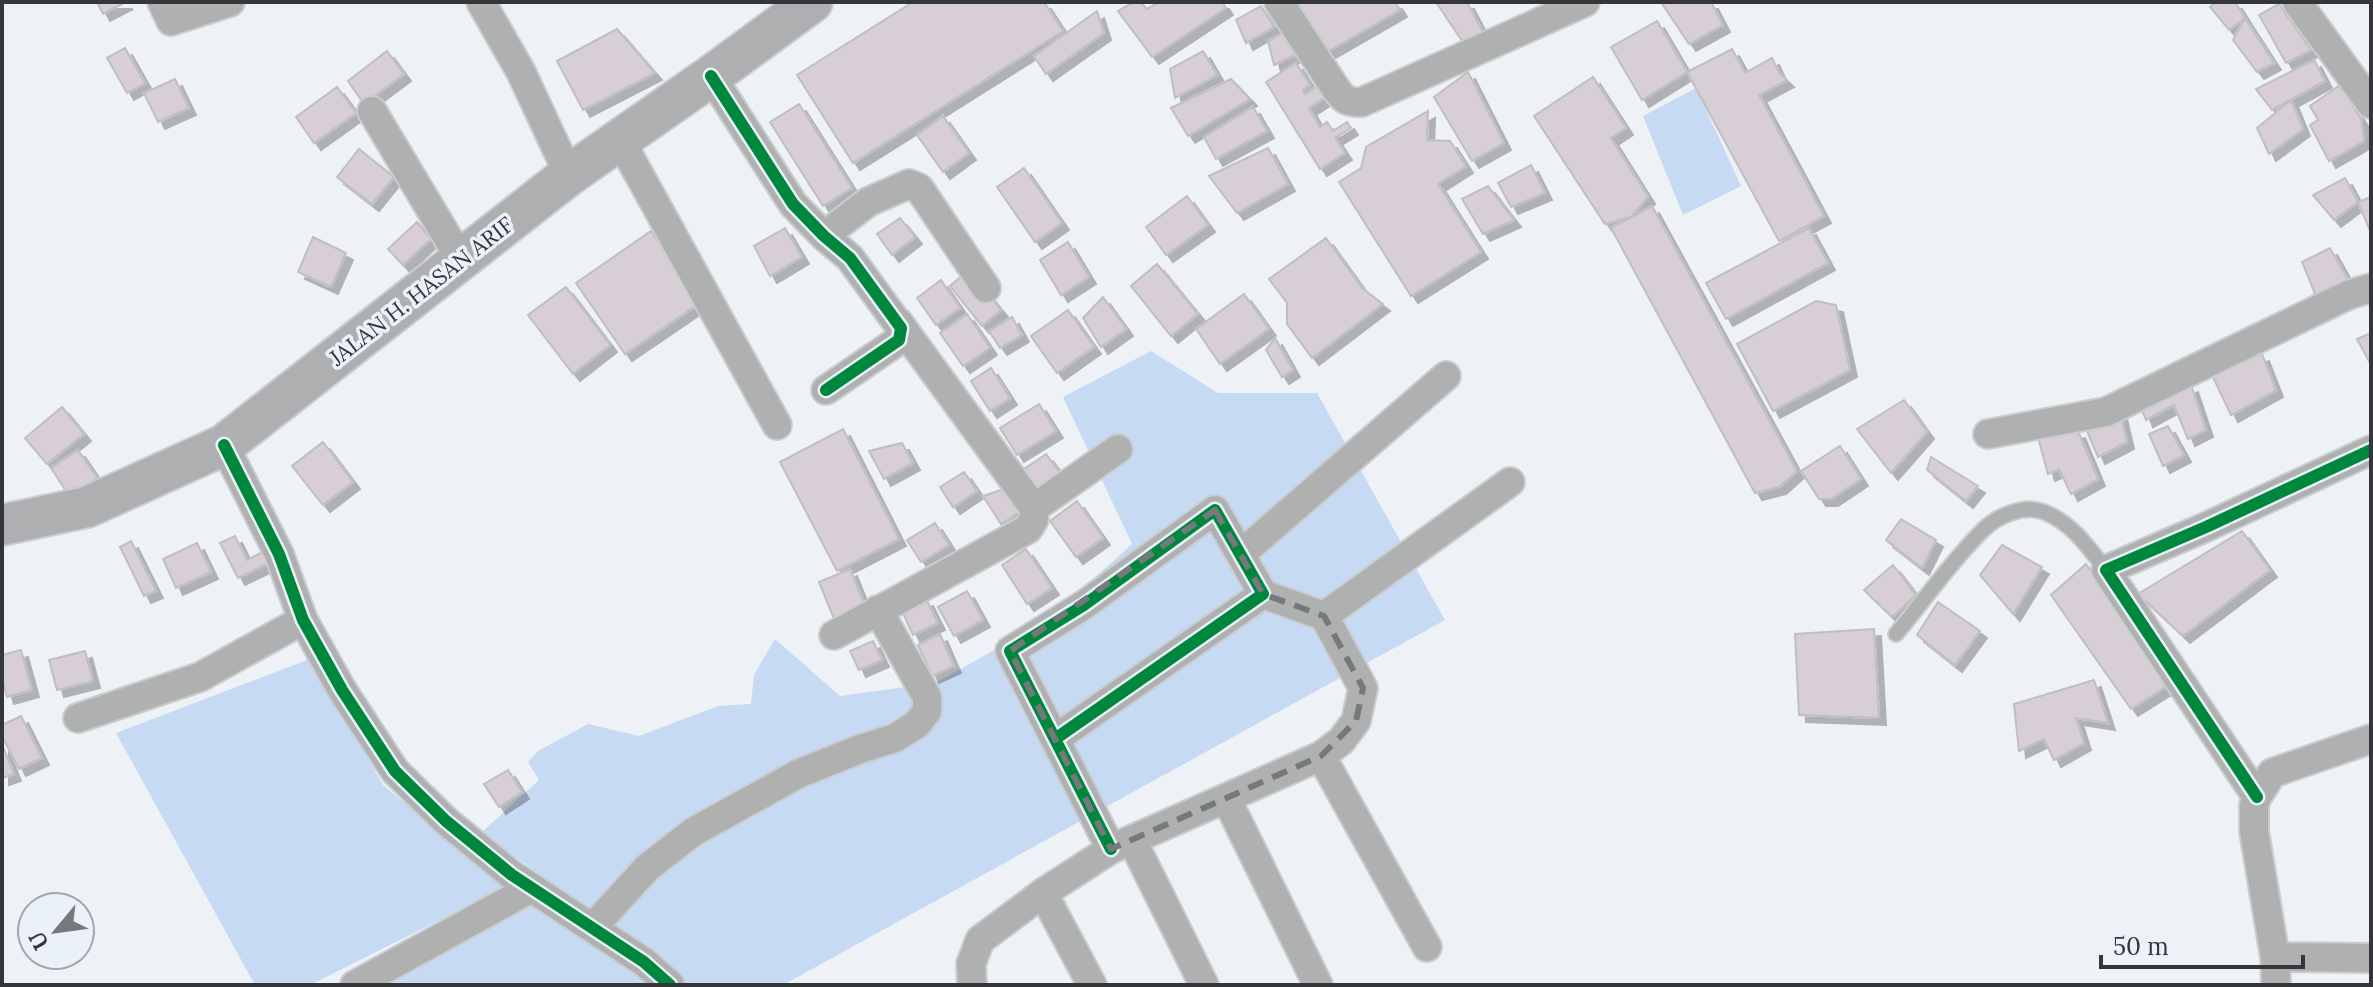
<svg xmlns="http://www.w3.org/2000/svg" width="2373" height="987" font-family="Lora,serif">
  <defs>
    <filter id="shadow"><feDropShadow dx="7" dy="7" stdDeviation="0" flood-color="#0004"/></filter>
  </defs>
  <rect width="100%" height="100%" fill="#eef2f6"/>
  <!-- green -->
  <path fill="#c6daf4" d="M1696,88L1741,186L1683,215L1643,116Z
    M1151,351L1218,393H1317L1445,620L783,985H370L524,906L544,878L482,832L539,780L528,762L538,751L588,724L639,736L718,706L751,704L754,675L775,639L840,696L935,683L1047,621L1132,544L1063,397Z
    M310,659L383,785L506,887L310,985H255L116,733Z"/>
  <!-- building -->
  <path fill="#d7cfd5" stroke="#bfbec1" stroke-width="2" filter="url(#shadow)" d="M97,2H126L103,14Z
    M913,2H1044L1063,31L853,163L797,75Z
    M1134,2H1140L1147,9L1159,2H1222L1226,8L1152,57L1118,11Z
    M1295,2H1395L1400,10L1327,52Z
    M1436,2H1467L1485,36L1466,47Z
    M1661,2H1711L1723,25L1689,44Z
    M2216,2H2235L2245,18L2229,30L2210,7Z
    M2279,4L2311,50L2286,63L2259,15Z
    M1261,6L1274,27L1246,43L1236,20Z
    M1097,11L1104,33L1046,74L1034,56Z
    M2245,18L2274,63L2257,72L2233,40Z
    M1657,21L1687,72L1642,100L1611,47Z
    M617,29L655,73L583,110L557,61Z
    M1283,33L1295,55L1274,65L1268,41Z
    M125,48L145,83L127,93L107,58Z
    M1732,49L1745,73L1772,58L1779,73L1787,80L1759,95L1824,216L1779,241L1687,72Z
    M387,51L404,74L364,104L348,81Z
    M1203,51L1217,75L1175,98L1170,69Z
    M2314,60L2325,81L2272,110L2256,89Z
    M1296,63L1310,85L1303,90L1305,94L1321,84L1328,96L1309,108L1320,127L1327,122L1333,131L1347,122L1351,128L1335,138L1345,153L1320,169L1266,82Z
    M1468,72L1504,143L1472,161L1434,97Z
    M1593,77L1626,128L1611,138L1648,197L1631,217L1605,224L1534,116Z
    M175,79L189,108L158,122L144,93Z
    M1231,79L1250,99L1188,136L1171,108Z
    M2340,85L2361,119L2364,141L2329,161L2310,125L2318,120L2310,106Z
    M337,87L356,113L314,143L296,117Z
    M2291,100L2303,129L2269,154L2257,128Z
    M799,104L852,188L823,206L770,122Z
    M1253,107L1267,131L1216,159L1204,137Z
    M1428,111L1427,140L1450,141L1466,166L1438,184L1481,252L1411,296L1339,182L1361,168L1366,147Z
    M943,116L969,153L943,172L917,135Z
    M1268,148L1288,184L1237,213L1209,176Z
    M359,149L394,177L372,204L337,177Z
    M1531,165L1545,193L1511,207L1498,183Z
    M1024,168L1062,223L1035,242L997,187Z
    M2345,178L2358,202L2334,220L2313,195Z
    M1488,186L1514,220L1483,234L1462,199Z
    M1187,196L1208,225L1166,255L1146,227Z
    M2371,197V233L2358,202Z
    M1652,206L1797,471L1779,487L1755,493L1611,228Z
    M900,218L915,237L892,255L877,234Z
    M417,222L431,239L403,265L388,249Z
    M785,228L802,257L770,276L754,246Z
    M1809,228L1828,263L1726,319L1706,283Z
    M651,231L700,303L625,354L576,283Z
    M313,237L346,253L331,287L298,272Z
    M1326,238L1362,288L1383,304L1312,358L1287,324V303L1269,279Z
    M1068,242L1089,277L1061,295L1040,260Z
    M2330,248L2350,283L2318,301L2302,262Z
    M1157,264L1198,314L1171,336L1131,286Z
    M969,270L1001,310L982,326L950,286Z
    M941,280L960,308L936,325L917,298Z
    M566,287L610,345L573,374L528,315Z
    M1244,294L1269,329L1220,364L1196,329Z
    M1103,297L1126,329L1101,347L1083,318Z
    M1816,301L1836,305L1850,370L1773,411L1737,344Z
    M1068,310L1094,347L1057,373L1031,336Z
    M967,314L990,348L963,366L940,333Z
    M1012,317L1022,335L1000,348L989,331Z
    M2371,333V365L2357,339Z
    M1275,338L1293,370L1282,377L1266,350Z
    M2262,354L2276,390L2231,415L2212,375Z
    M991,368L1010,398L990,411L971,381Z
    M2191,385L2206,430L2188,439L2174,405L2146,420L2141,408Z
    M1904,400L1927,432L1891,473L1857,429Z
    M1039,404L1056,431L1017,455L1000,428Z
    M62,407L84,434L47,464L25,438Z
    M2119,408L2127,442L2098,457L2086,429Z
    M2168,426L2184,455L2163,466L2149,434Z
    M843,429L899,539L837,571L780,462Z
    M2078,431L2098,479L2071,494L2059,469L2048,474L2038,437Z
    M323,442L353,482L323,505L292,466Z
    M902,443L913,463L884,479L869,451Z
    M1840,446L1861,479L1831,499H1819L1801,471Z
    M78,450L97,478L70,497L51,468Z
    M1046,454L1062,476L1039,492L1024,469Z
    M1931,457L1978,486L1966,501L1927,470Z
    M964,472L977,491L953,507L940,487Z
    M1004,489L1020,512L1001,524L983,496Z
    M1077,501L1103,538L1076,557L1050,521Z
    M1901,519L1936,540L1922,568L1886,540Z
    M935,523L949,545L921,562L907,540Z
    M2242,531L2270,570L2183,636L2138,594Z
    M235,536L247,560L265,551L271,562L238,578L220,543Z
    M131,541L156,591L144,596L120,547Z
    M197,543L211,572L176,588L163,559Z
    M2002,545L2042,567L2013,614L1980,575Z
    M1026,549L1052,588L1027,604L1002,565Z
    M2086,564L2169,685L2131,709L2051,595Z
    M1893,565L1916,595L1892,617L1864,590Z
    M850,569L865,606L834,619L819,582Z
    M967,591L983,620L954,636L938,607Z
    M926,599L938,623L913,635L902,611Z
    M1938,602L1980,631L1955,665L1917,635Z
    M1874,629L1879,718L1799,715L1795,634Z
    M940,634L954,666L932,676L918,645Z
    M873,641L882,660L859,670L850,651Z
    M21,650L32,690L7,697L2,680V655Z
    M85,651L93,681L57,690L49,660Z
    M2094,680L2108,723L2076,718L2084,743L2054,760L2044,739L2019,751L2014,704Z
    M21,716L42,758L19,769L2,736V725Z
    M2,744L14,774L2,778Z
    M508,770L522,792L499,807L484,784Z"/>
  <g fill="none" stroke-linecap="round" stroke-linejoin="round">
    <defs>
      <path id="service" d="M1896,634C1923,602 1953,559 1983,530C1997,516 2024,504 2044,512C2072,523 2089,548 2106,570"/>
      <path id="minor" d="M162,2L171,21L230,2
        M481,2L521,72L569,175
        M1279,2L1336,89C1344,100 1348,103 1362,102L1585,2
        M2297,2L2371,104
        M711,76L793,204L824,236L850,258L901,328L899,340L826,390
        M372,111L461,260
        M620,140L777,425
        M824,236L868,202L909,184L919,188L986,288
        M1988,434L2106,412L2348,295L2371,288
        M224,445L279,554L303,620L342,690L395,771L446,821L512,875L644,962L670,985
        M1034,508L1118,449
        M1241,554L1446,376
        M1324,616L1510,482
        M834,635L1028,529L1034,519V508L898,322
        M78,718L200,677L303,620
        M1055,739L1263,594L1215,510L1084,605L1010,651L1111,849
        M1321,756L1427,947
        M2257,797L2106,570L2206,527L2371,450
        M1226,798L1318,985
        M1132,840L1204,985
        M1043,893L1092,985
        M593,927L647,868L693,832L798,774L860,749L895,738L917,724L927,711V697L878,610
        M2275,957L2371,958
        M355,985L532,888
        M972,985L971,964L980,940L1043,893L1111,849L1321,756L1341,741L1356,721L1363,688L1324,616L1263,594
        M2276,985L2275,957L2254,831V805L2257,797L2272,773L2371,739"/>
      <path id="secondary" d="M2,525L87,507L224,445L569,175L711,76L812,2"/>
    </defs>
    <!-- service casing -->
    <use href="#service" stroke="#caccd0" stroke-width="18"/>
    <!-- minor casing -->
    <use href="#minor" stroke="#caccd0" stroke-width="32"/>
    <!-- secondary casing -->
    <use href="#secondary" stroke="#caccd0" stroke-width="44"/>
    <!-- service -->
    <use href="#service" stroke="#afb0b0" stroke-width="14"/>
    <!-- minor -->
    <use href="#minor" stroke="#afb0b0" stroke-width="28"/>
    <!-- secondary -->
    <use href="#secondary" stroke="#aeafb0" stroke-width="40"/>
    <defs>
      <path id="cycleway" d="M711,76L793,204L824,236L850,258L901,328L899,340L826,390
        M224,445L279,554L303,620L342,690L395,771L446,821L512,875L644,962L670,985
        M1055,739L1263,594L1215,510L1084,605L1010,651L1111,849
        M2257,797L2106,570L2206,527L2371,450"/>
    </defs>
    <!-- cycleway casing -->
    <use href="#cycleway" stroke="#ebf1f9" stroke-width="17"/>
    <!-- cycleway -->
    <use href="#cycleway" stroke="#00873e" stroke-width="12"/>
  </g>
  <!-- marked area -->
  <path fill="none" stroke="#75787c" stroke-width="6" stroke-dasharray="16 10" stroke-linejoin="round" d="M1215,510L1263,594L1324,616L1363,688L1356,721L1321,756L1111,849L1010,651Z"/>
  <g text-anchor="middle" stroke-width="7" stroke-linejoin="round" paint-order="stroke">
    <!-- street labels -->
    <g font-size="22" fill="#34363a" stroke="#ebf1f9">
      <text transform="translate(421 291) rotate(-38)" y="8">JALAN H. HASAN ARIF</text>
    </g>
  </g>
  <!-- border -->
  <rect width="2373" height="987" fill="none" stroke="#34363a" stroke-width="8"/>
  <!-- north arrow -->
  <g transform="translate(56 931) rotate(241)"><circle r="38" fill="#ebf1f9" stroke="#a2a6ad" stroke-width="2"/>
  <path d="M0-6L14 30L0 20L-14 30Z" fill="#75787c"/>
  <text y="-12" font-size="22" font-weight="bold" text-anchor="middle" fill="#34363a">U</text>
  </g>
  <!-- scale -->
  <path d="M2101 955v12h202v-12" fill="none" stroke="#34363a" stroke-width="4"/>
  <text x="2113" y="955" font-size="24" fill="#34363a" stroke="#ebf1f9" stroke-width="6" paint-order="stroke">50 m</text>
</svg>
